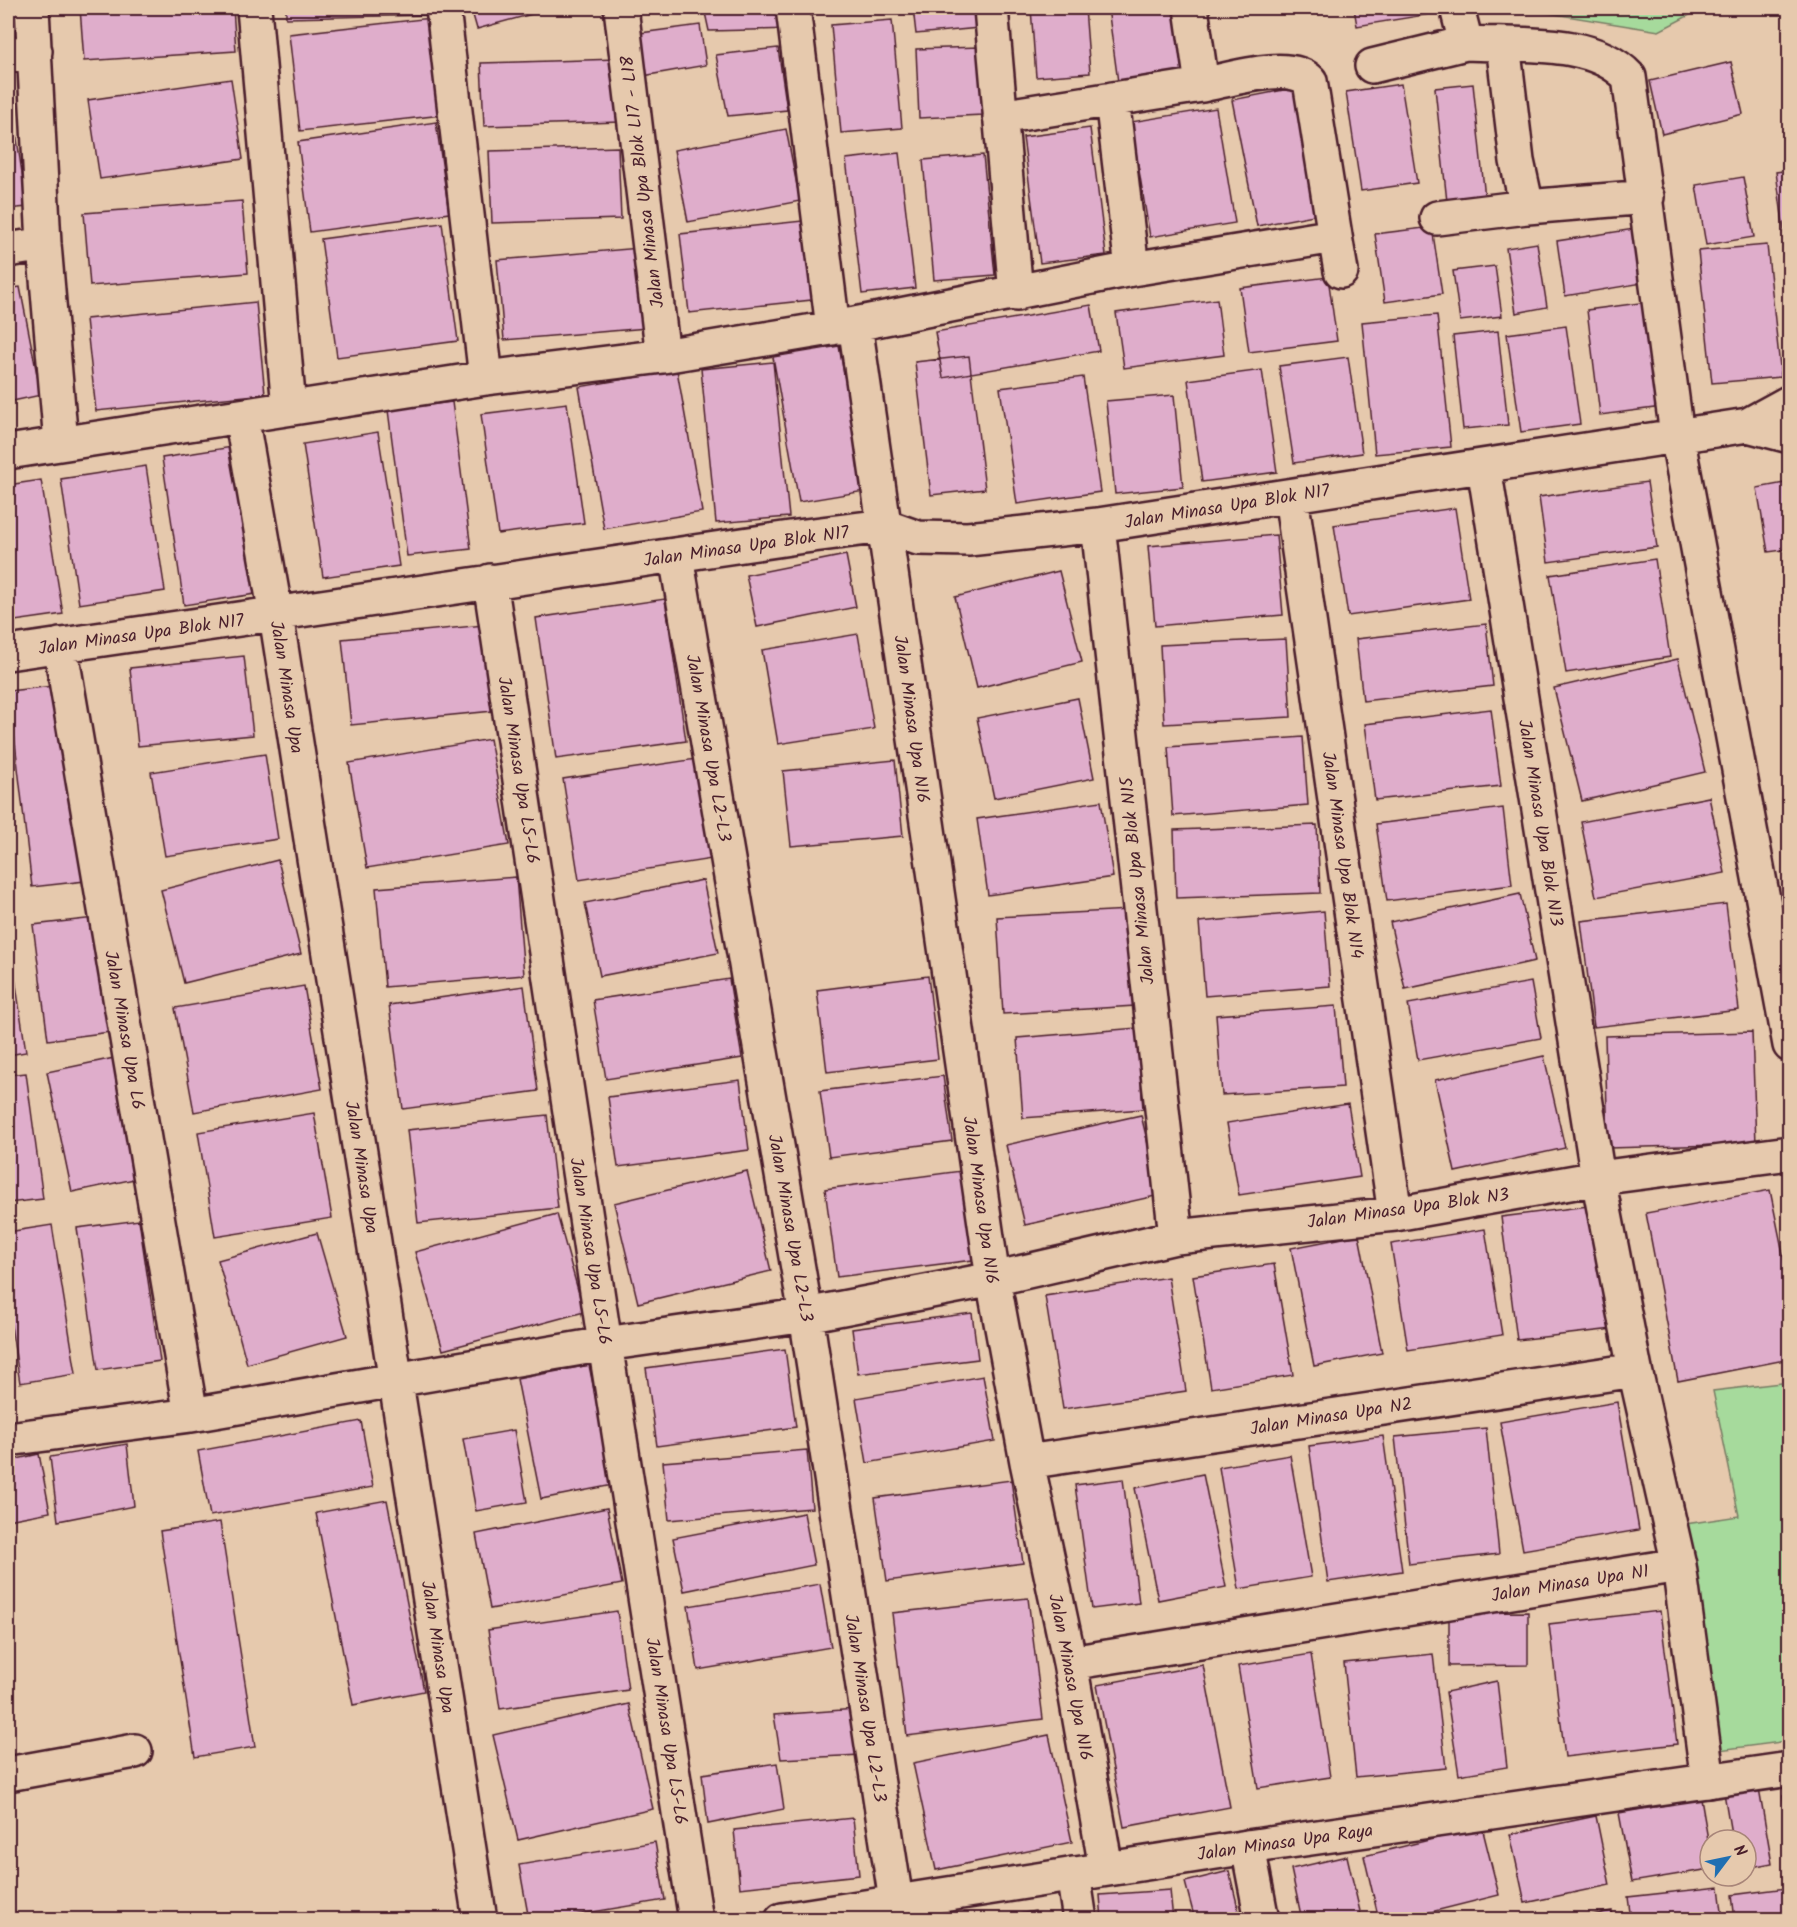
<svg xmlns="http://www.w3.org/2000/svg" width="1797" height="1927" font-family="Kalam,sans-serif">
  <rect width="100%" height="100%" fill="#e6c9ad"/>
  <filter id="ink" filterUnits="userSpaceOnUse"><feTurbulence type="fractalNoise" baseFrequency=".0167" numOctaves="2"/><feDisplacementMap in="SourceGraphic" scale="12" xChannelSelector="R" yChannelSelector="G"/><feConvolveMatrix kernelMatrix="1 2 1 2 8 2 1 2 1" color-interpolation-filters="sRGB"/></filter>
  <g filter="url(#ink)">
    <!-- green -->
    <path fill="#a6da9c" stroke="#787c64" stroke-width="1.5" d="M1517,8H1703L1659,31Z
      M1789,1382V1741L1719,1750L1679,1525L1739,1516L1713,1391Z"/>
    <!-- building -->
    <path fill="#dfadcb" stroke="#4a1f2b" stroke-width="1.5" d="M80,8H233L236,51L84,61Z
      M286,8H428L429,15L286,18Z
      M471,8H554L477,29Z
      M704,8H790L793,29L709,31Z
      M913,8H977L979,28L916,34Z
      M1031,8H1085L1090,73L1036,77Z
      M1108,8H1174L1183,73L1118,82Z
      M1354,8H1436L1437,13L1357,26Z
      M431,18L442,115L300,131L289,34Z
      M892,20L902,128L841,133L831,25Z
      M700,25L706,65L637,77L633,34Z
      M980,47L983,115L919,118L916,49Z
      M778,48L787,110L728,116L716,55Z
      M618,59L621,122L484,126L481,63Z
      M1731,62L1743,114L1662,134L1650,81Z
      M8,78L27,207L8,209Z
      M231,79L243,159L100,179L88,100Z
      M1401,84L1417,183L1361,191L1346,92Z
      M1473,84L1485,198L1447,202L1435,88Z
      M1294,88L1319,214L1257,226L1232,100Z
      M1216,108L1235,223L1150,237L1131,122Z
      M436,122L449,213L310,232L298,142Z
      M1090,128L1106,255L1040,263L1023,137Z
      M786,129L800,201L688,222L674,150Z
      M618,147L621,219L492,223L489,151Z
      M899,153L915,288L862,294L846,159Z
      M983,155L995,275L934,280L923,160Z
      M1790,170V275L1776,172Z
      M1743,177L1754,237L1706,245L1696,185Z
      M242,201L248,273L90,286L84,213Z
      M812,220L821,299L689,313L680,234Z
      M442,223L458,341L337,357L321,239Z
      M1432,227L1442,294L1385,302L1375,234Z
      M1634,229L1643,283L1565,296L1557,241Z
      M1537,243L1547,307L1516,313L1506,248Z
      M1767,245L1781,377L1712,383L1698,251Z
      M640,248L647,328L504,340L497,260Z
      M1495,266L1502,316L1460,321L1453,271Z
      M1328,277L1337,341L1249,352L1240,288Z
      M20,287L41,395L8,402V289Z
      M1217,299L1224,355L1124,368L1116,313Z
      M256,302L265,394L96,411L86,319Z
      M1647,302L1662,407L1600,415L1587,310Z
      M1091,305L1099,351L943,378L935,332Z
      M1437,315L1451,447L1375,454L1362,322Z
      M1566,326L1580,424L1521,432L1507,334Z
      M1498,331L1508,425L1463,429L1453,336Z
      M839,346L865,491L799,502L773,357Z
      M969,356L985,489L931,495L915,362Z
      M1348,357L1362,453L1294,463L1279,366Z
      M773,362L789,517L716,523L701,369Z
      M677,370L702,512L604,529L579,387Z
      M1262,370L1277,472L1202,482L1188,380Z
      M1083,377L1100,492L1017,504L1000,388Z
      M1174,395L1183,487L1115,494L1106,401Z
      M452,402L471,549L407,556L388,410Z
      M567,403L584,523L498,534L481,414Z
      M378,432L399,566L323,577L303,444Z
      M232,447L255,594L184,605L162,458Z
      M146,466L165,591L79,604L61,479Z
      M41,480L63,614L8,622V485Z
      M1647,482L1657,547L1548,562L1539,497Z
      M1790,482V549L1768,552L1757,488Z
      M1455,508L1469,599L1348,616L1334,525Z
      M1276,535L1283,615L1155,626L1148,546Z
      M846,555L856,607L757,627L746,575Z
      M1655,559L1670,657L1566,673L1550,575Z
      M1059,571L1082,662L977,688L955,597Z
      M1787,573H1790V602Z
      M665,599L686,741L556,759L536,618Z
      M1486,624L1493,686L1363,701L1356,639Z
      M484,625L493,711L351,725L342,639Z
      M858,634L874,729L778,744L762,650Z
      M1286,639L1291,717L1164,724L1160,645Z
      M244,656L253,735L138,746L130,668Z
      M1678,659L1705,772L1582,801L1554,688Z
      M1790,678V707L1785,679Z
      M62,685L85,881L32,887L9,691Z
      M1078,698L1094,778L994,798L977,718Z
      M1491,709L1501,786L1375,800L1365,724Z
      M1303,737L1308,805L1173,816L1168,747Z
      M490,739L509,845L367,868L349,763Z
      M265,754L278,839L165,856L151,772Z
      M696,759L712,859L579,880L563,779Z
      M895,760L903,836L791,846L783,771Z
      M1709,797L1725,873L1596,897L1581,822Z
      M1101,801L1113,877L988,895L977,819Z
      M1503,808L1512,885L1387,901L1376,824Z
      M1317,825L1320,893L1176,898L1174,830Z
      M278,860L301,954L184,983L161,890Z
      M516,877L524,975L385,987L376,888Z
      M703,880L718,953L600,976L585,903Z
      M1520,894L1535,961L1405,989L1390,922Z
      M1726,904L1739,1010L1594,1027L1581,921Z
      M1130,910L1135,1006L1003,1014L997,917Z
      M1324,911L1330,986L1205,996L1199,922Z
      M95,918L110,1032L48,1040L33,925Z
      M8,931L26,1052L8,1055Z
      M928,976L938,1059L827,1072L817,990Z
      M729,979L742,1058L606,1079L593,1000Z
      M1531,982L1541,1038L1418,1060L1408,1004Z
      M304,986L322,1089L194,1112L175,1008Z
      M524,986L538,1091L403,1109L389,1005Z
      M1336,1006L1343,1087L1222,1095L1216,1015Z
      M1137,1028L1143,1109L1023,1118L1017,1038Z
      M1752,1032L1756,1144L1608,1148L1605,1036Z
      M1544,1056L1565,1148L1455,1172L1435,1080Z
      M119,1057L144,1177L72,1192L47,1072Z
      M26,1073L43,1199L8,1203V1075Z
      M943,1076L952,1141L829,1157L820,1091Z
      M740,1080L749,1150L618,1167L608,1097Z
      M1348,1104L1360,1177L1239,1195L1227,1123Z
      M314,1113L332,1218L215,1237L198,1132Z
      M547,1115L558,1208L418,1223L407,1130Z
      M1141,1115L1160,1195L1025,1225L1006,1145Z
      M747,1171L771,1271L638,1303L614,1203Z
      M961,1171L973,1260L837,1277L825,1189Z
      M1770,1190L1790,1288V1359L1678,1381L1646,1213Z
      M1596,1205L1613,1329L1517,1340L1501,1217Z
      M557,1214L584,1312L443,1350L415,1252Z
      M139,1220L160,1361L98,1370L77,1228Z
      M52,1225L76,1374L20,1383L8,1306V1232Z
      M1485,1229L1502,1335L1408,1350L1391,1244Z
      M317,1233L347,1336L247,1364L218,1260Z
      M1359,1235L1382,1353L1314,1366L1291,1248Z
      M1274,1264L1293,1375L1211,1388L1193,1276Z
      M1168,1277L1186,1391L1063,1409L1045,1296Z
      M972,1313L978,1359L858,1374L852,1329Z
      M785,1349L796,1427L657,1446L646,1368Z
      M589,1365L613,1485L541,1499L517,1379Z
      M983,1376L995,1441L867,1463L856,1398Z
      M1617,1402L1639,1530L1523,1550L1500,1422Z
      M361,1421L373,1487L210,1516L198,1451Z
      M1486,1428L1499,1554L1409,1564L1395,1437Z
      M514,1430L527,1502L476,1511L463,1439Z
      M1383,1436L1402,1571L1328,1582L1309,1446Z
      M127,1444L134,1506L58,1521L50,1457Z
      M807,1450L812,1508L669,1520L663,1462Z
      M39,1454L50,1512L8,1520V1461Z
      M1290,1455L1311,1577L1239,1589L1219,1467Z
      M1203,1474L1226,1587L1158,1600L1135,1488Z
      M1123,1479L1139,1603L1092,1609L1075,1485Z
      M1011,1480L1023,1563L887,1581L875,1498Z
      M387,1500L424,1691L353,1705L316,1513Z
      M607,1508L622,1584L490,1609L476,1534Z
      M804,1513L814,1565L684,1591L673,1538Z
      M220,1522L255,1747L195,1757L160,1531Z
      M820,1584L831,1647L698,1670L688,1606Z
      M1028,1598L1043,1719L907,1736L892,1613Z
      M617,1611L628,1690L500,1709L488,1630Z
      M1660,1611L1677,1744L1565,1757L1549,1624Z
      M1528,1612V1665L1449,1666V1613Z
      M1311,1654L1330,1777L1258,1788L1238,1666Z
      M1433,1654L1446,1768L1356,1777L1344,1663Z
      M1203,1665L1230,1807L1124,1827L1097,1685Z
      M1497,1681L1507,1767L1459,1775L1446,1692Z
      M629,1704L653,1809L518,1840L493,1735Z
      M856,1709L861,1755L781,1759L774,1715Z
      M1049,1735L1072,1842L936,1870L913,1763Z
      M777,1763L784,1809L708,1824L702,1774Z
      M1759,1788L1772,1863L1746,1868V1840H1732L1724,1793Z
      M1790,1794V1858H1788L1783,1795Z
      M1701,1799L1710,1851V1869L1632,1882L1619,1813Z
      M1596,1816L1610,1885L1525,1903L1510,1834Z
      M853,1818L859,1875L740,1888L734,1830Z
      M1482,1827L1499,1895L1399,1920H1379L1364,1856Z
      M655,1842L665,1900L545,1920H529L519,1865Z
      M1347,1856L1362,1920H1302L1291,1869Z
      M1229,1871L1241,1920H1195L1185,1882Z
      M1719,1887L1723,1920H1631L1628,1897Z
      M1786,1888L1790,1920H1735L1732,1895Z
      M1170,1890L1173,1920H1102L1100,1895Z
      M1035,1911L1037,1920H983Z
      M1612,1911L1613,1920H1568Z
      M44,1913L45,1920H11Z"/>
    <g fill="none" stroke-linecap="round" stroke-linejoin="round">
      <defs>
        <path id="minor" d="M32,8L44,244L61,443
          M254,8L289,408
          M443,8L486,378
          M621,8L663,356
          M793,8L833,328
          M991,8L1016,294
          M1457,8L1466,43C1517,46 1591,37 1629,77L1677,435L1790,1045
          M1503,44L1517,161L1527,207L1647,197
          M8,55L35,51
          M1372,66L1466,43
          M1112,99L1132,269
          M1000,117L1202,85L1191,8
          M1437,218L1527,207
          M1335,236L1341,271
          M8,250L44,244
          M855,324L993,1279L1027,1462L1070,1663L1106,1868
          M241,416L276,615L480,1920
          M1748,425L1790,436
          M8,452L486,378L663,356L855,324L1132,269L1335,236L1310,81C1289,60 1229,80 1202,85
          M1291,496L1395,1214
          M1098,525L1176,1237
          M676,556L806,1315L896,1901
          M490,581L605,1344L696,1920
          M60,645L191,1415
          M8,653L797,537L884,526L918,538L968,539L1098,525L1748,425L1790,402
          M8,1439L191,1415L605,1344L806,1315L993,1279L1176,1237L1395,1214L1598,1178L1790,1153
          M1027,1462L1635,1370
          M1679,1565L1708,1781
          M1070,1663L1679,1565L1635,1370L1598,1178L1484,467
          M8,1774L135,1751
          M1248,1847L1262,1920
          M1073,1874L1080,1920"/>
        <path id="tertiary" d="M782,1920L1248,1847L1790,1769"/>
      </defs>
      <!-- minor casing -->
      <use href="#minor" stroke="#4a1f2b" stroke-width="38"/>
      <!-- tertiary casing -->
      <use href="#tertiary" stroke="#4a1f2b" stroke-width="38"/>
      <!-- minor -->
      <use href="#minor" stroke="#e6c9ad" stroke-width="33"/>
      <!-- tertiary -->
      <use href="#tertiary" stroke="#e6c9ad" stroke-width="33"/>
    </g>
  </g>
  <g text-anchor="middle" stroke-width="4.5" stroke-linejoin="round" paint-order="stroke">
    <!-- street labels -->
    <g font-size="18" fill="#4a1f2b" stroke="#e6c9ad">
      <text transform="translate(642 182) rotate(-97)" y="6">Jalan Minasa Upa Blok L17 - L18</text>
      <text transform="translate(1227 506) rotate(-9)" y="6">Jalan Minasa Upa Blok N17</text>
      <text transform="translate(746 546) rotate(-8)" y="6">Jalan Minasa Upa Blok N17</text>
      <text transform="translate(141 634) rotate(-8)" y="6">Jalan Minasa Upa Blok N17</text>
      <text transform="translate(287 687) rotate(81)" y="6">Jalan Minasa Upa</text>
      <text transform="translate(912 719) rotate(82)" y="6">Jalan Minasa Upa N16</text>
      <text transform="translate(709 748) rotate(80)" y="6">Jalan Minasa Upa L2-L3</text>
      <text transform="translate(519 770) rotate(81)" y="6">Jalan Minasa Upa L5-L6</text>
      <text transform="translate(1541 823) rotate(81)" y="6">Jalan Minasa Upa Blok N13</text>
      <text transform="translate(1343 855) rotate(82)" y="6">Jalan Minasa Upa Blok N14</text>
      <text transform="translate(1137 881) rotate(-96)" y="6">Jalan Minasa Upa Blok N15</text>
      <text transform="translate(125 1030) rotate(80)" y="6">Jalan Minasa Upa L6</text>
      <text transform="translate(362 1167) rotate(81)" y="6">Jalan Minasa Upa</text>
      <text transform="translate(981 1200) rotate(82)" y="6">Jalan Minasa Upa N16</text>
      <text transform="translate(1408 1208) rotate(-8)" y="6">Jalan Minasa Upa Blok N3</text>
      <text transform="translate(791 1228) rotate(80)" y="6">Jalan Minasa Upa L2-L3</text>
      <text transform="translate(591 1251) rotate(81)" y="6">Jalan Minasa Upa L5-L6</text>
      <text transform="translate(1331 1416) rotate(-9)" y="6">Jalan Minasa Upa N2</text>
      <text transform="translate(1570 1583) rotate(-9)" y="6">Jalan Minasa Upa N1</text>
      <text transform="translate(438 1647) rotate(81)" y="6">Jalan Minasa Upa</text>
      <text transform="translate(1071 1677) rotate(79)" y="6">Jalan Minasa Upa N16</text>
      <text transform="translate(866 1708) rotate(81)" y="6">Jalan Minasa Upa L2-L3</text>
      <text transform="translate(667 1731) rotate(81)" y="6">Jalan Minasa Upa L5-L6</text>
      <text transform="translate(1285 1842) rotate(-8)" y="6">Jalan Minasa Upa Raya</text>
    </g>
  </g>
  <!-- margin -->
  <rect width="1797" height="1927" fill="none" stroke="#e6c9ad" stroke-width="30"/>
  <rect x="15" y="15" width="1767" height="1897" fill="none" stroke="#4a1f2b" stroke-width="2" filter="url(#ink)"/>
  <!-- north arrow -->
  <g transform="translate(1728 1858) rotate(58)"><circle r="28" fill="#e6c9ad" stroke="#a88579" stroke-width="1.5"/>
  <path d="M0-4.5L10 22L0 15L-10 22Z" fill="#1f6fb2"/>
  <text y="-9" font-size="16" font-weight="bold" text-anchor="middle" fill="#4a1f2b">N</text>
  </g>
</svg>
